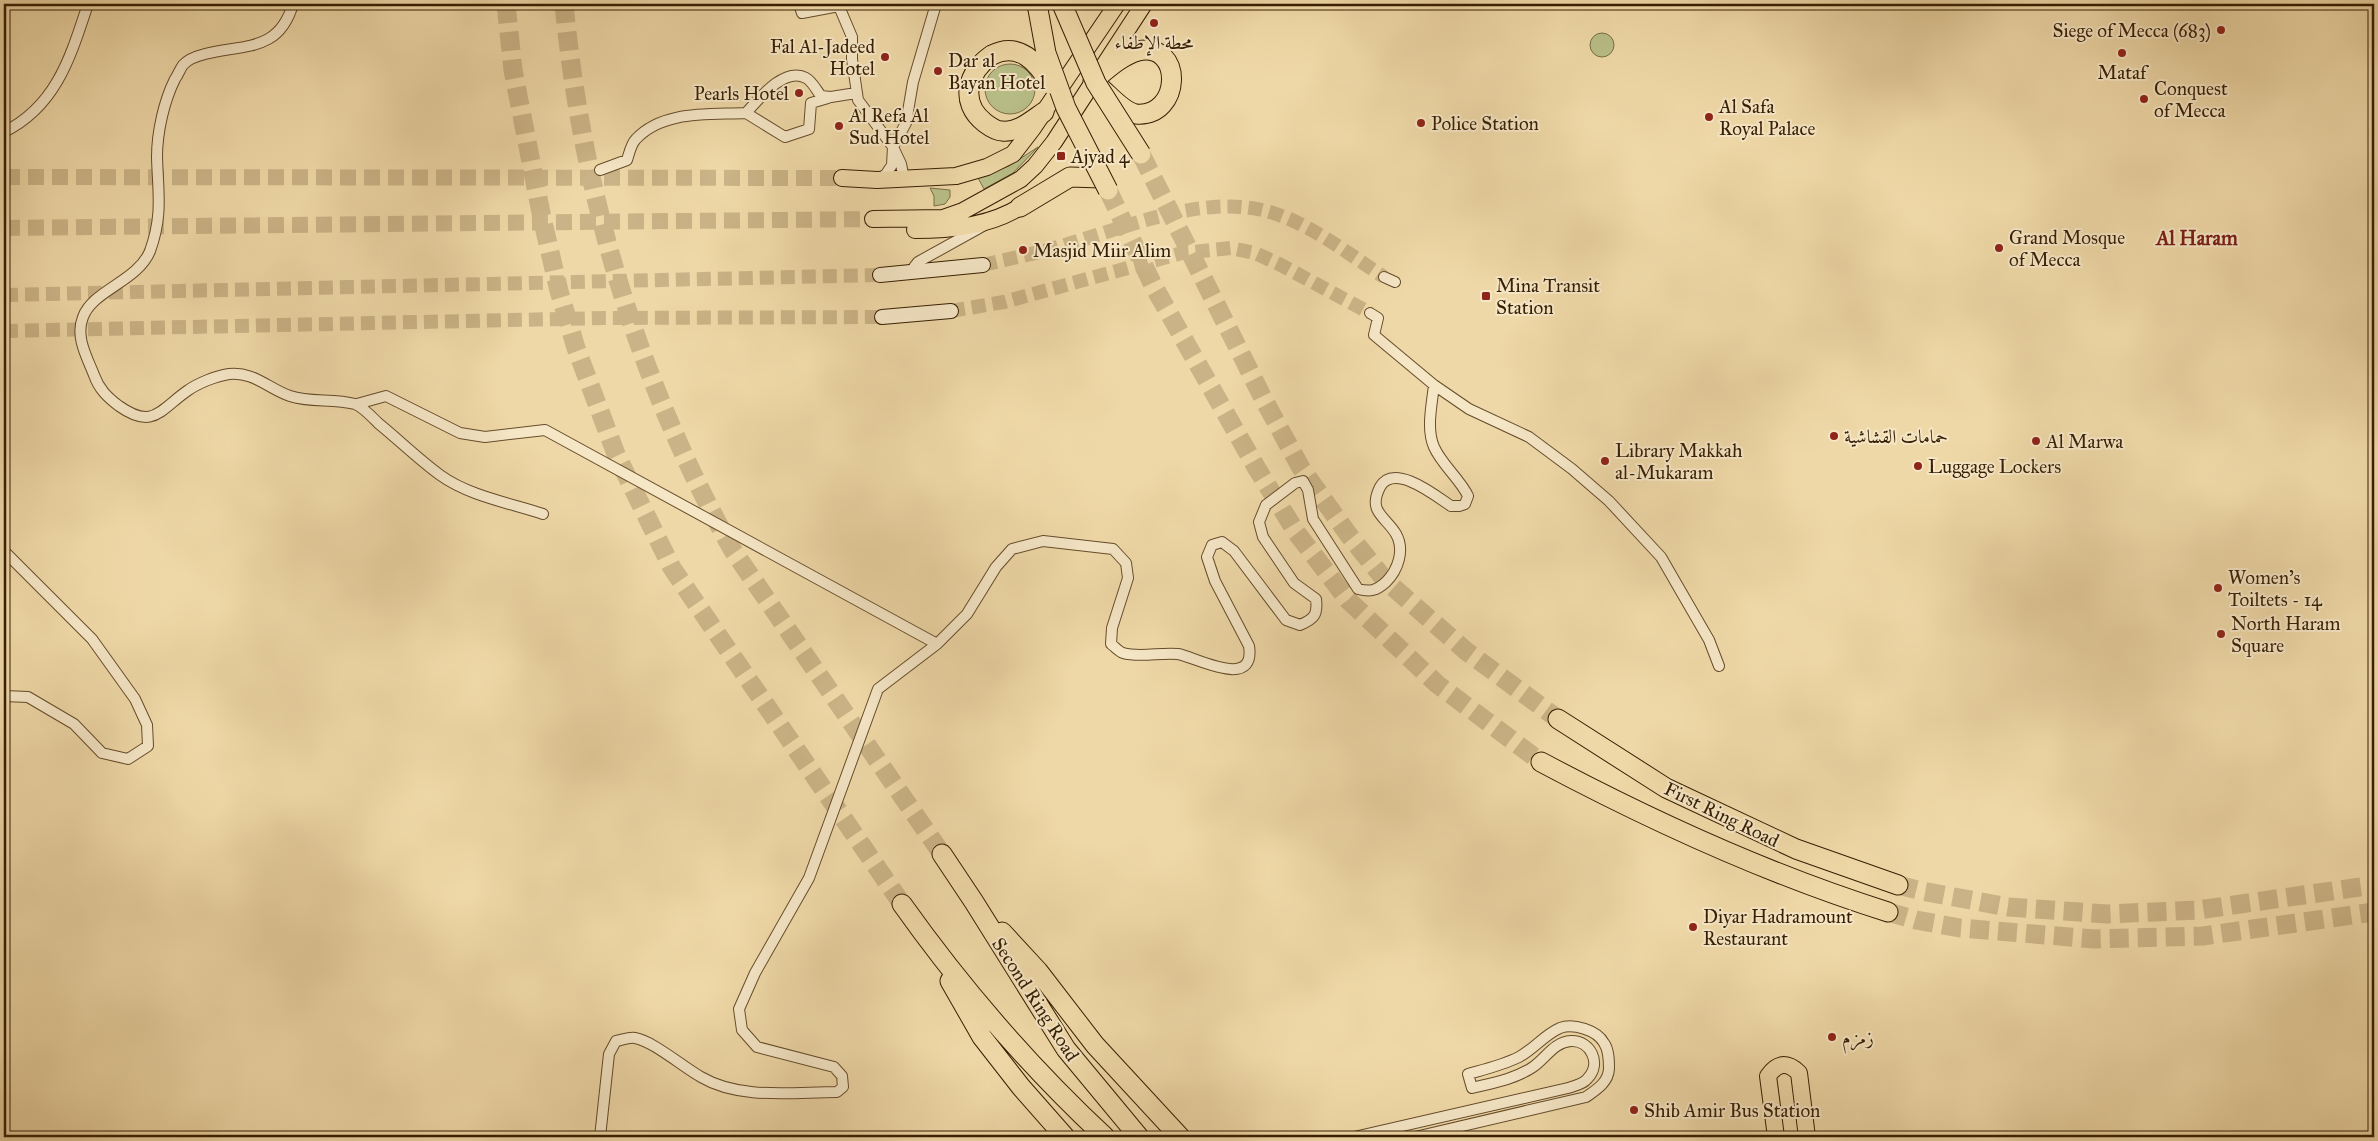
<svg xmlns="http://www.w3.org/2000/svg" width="2378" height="1141" font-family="'IM FELL Great Primer',Amiri,serif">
  <rect width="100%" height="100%" fill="#efd8a7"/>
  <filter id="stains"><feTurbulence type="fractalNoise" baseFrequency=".004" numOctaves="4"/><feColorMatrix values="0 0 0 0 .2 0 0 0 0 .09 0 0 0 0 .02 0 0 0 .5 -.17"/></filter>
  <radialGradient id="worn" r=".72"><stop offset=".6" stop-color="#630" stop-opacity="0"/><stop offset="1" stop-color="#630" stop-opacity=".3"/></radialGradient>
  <!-- green -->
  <path fill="#b9bf88" stroke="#786e45" d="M1590 45a12 12 0 1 1 24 0a12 12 0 1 1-24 0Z
    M985 89a25 25 0 1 1 50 0a25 25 0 1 1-50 0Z
    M1038,147L1013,173L984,189L978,178L1009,166Z
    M930,188L950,190V197L945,204L934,206V196Z"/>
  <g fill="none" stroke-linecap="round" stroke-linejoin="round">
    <!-- secondary-tunnel -->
    <path stroke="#cab386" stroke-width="14" stroke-dasharray="14 7" stroke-linecap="butt" d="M983,265C1011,258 1040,253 1068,244C1130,226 1211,191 1276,214C1315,227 1350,255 1384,277
      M4,295L880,275
      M951,311L1004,302L1182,253L1231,248L1255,253L1279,264L1370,313
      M4,331L605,318L882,317"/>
    <!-- trunk-tunnel -->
    <path stroke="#cab386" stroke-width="16" stroke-dasharray="16 8" stroke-linecap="butt" d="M4,177L842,178
      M4,228L873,219"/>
    <!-- motorway-tunnel -->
    <path stroke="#cab386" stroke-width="19" stroke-dasharray="19 9" stroke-linecap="butt" d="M506,4L513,70L542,218L559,291L576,348L616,454L672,568L902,904
      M564,4C582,194 638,382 732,549L942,854
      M1141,154L1264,400L1301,468L1348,534L1385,580L1466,651L1558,719
      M1108,190L1153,285L1256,467L1296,532L1348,600L1437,684L1541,762
      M1898,885L1922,891L2008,907L2107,914L2198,910L2374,885
      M1888,912L1916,920L1960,928L2095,939L2203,936L2374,912"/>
    <defs>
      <path id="minor" d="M293,4C279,52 245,44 205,54C197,56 188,59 183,65C180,69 178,75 175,79C164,101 157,132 157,157C158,193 163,215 150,251C138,281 93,290 83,317C75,337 87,357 94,375C99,389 107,397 119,406C153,430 160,410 187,391C198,383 216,376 229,374C253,371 269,389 290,396C310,403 334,398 355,404C363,407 372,417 378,423C399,440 418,459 440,475C469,496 510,503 543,514
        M799,4L802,13L839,6
        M838,4L852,37V59L858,100L893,147L901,164L904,179
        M746,113L785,137L809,129L811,103L828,98
        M4,132C57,106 71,55 88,4
        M600,170L627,160C629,154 631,144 636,139C663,110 709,115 746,113C758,100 784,66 806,78C812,81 817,91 821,96L831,97L856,93
        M878,180L886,174L892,165L893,147L906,123L913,82L936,4
        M914,273V267L918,262L983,226
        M1384,277L1395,282
        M1370,313L1378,318L1374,335L1434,385L1469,409L1529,437L1572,469L1609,501L1661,557L1709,640L1719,666
        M357,404L386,396L460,433L485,437L545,430L937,644
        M4,551L92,639L135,699L147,725L148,746L128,759L102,753L74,724L28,697L4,696
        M600,1137L609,1054L616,1041C622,1040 629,1037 635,1038C653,1041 683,1067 701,1077C740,1100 793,1092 837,1092L843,1087L842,1076L834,1067L757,1047L742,1030L739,1009L755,973L809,878L878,689L937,644L967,614L996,567L1012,549L1043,541L1113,549L1126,563L1128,578L1112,628L1111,644C1114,646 1119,652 1123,653C1140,658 1161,652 1178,654C1195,657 1256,691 1249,646L1215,581L1207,557L1212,545L1222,542L1234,551L1286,620L1300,625C1314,619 1318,615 1316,599L1294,583L1263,537L1259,522L1266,505L1295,483L1303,481L1308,490L1313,519L1358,589C1370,592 1376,591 1386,582C1398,570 1405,550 1396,534C1391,525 1381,518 1377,509C1374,502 1377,493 1380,487C1394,462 1436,496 1451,506H1459L1465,504L1468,496C1460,479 1442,465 1434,447C1426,429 1432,404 1434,385
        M1354,1137L1568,1088C1574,1086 1584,1084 1588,1078C1602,1063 1590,1040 1571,1041C1554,1042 1546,1058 1533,1067C1515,1079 1493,1083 1472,1088L1468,1074C1486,1069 1503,1065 1519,1057C1534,1049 1544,1035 1560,1028C1573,1023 1597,1030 1604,1043C1609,1050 1609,1061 1609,1069C1608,1083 1596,1090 1586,1097L1415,1137"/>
      <path id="secondary" d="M880,275L983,265
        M882,317L951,311"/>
      <path id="primary" d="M1776,1137L1768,1076C1777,1063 1787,1061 1799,1073L1807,1137"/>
      <path id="trunk" d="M842,178L877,180L956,176L987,167L1013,154L1033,128L1117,4
        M873,219L943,218L963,211L1021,179L1035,166L1054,142L1144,4
        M915,230C951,230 989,226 1020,207"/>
      <path id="motorway" d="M992,55C968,71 958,102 985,123C989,126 996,131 1002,131C1018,133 1032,120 1044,112
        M1093,81C1105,71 1122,55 1138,51C1184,41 1182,118 1136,114C1124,112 1111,97 1102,89
        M1020,207L1070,177L1101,178
        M1558,719L1666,788L1796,849L1898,885
        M1541,762C1652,821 1767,874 1888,912
        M942,854L974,902L1066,1049L1139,1137
        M902,904C961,987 1030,1067 1105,1137
        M1002,932L1038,971L1095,1045L1180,1137
        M950,981L982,1037L1021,1087L1065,1137"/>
    </defs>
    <!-- minor casing -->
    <use href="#minor" stroke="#654c2b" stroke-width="12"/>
    <!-- secondary casing -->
    <use href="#secondary" stroke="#371e02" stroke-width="16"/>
    <!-- primary casing -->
    <use href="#primary" stroke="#371e02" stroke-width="18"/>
    <!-- trunk casing -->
    <use href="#trunk" stroke="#371e02" stroke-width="18"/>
    <!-- motorway casing -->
    <use href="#motorway" stroke="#371e02" stroke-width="21"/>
    <!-- minor -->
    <use href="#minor" stroke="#f5e6c6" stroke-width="10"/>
    <!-- secondary -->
    <use href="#secondary" stroke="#f5e6c6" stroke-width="14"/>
    <!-- primary -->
    <use href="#primary" stroke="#efd8a7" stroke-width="16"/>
    <!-- trunk -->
    <use href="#trunk" stroke="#efd8a7" stroke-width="16"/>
    <!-- motorway -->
    <use href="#motorway" stroke="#efd8a7" stroke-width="19"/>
    <defs>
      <path id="motorway-bridge" d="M1037,4L1046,53L1066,108L1108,190
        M1062,4L1096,83L1141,154
        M992,55C1019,41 1038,63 1050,84"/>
    </defs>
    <!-- motorway-bridge casing -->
    <use href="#motorway-bridge" stroke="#371e02" stroke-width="21" stroke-linecap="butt"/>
    <!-- motorway-bridge -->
    <use href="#motorway-bridge" stroke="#efd8a7" stroke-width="19"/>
  </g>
  <!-- markers -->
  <g fill="#8f2418" stroke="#f5e6c6" stroke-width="2">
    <circle cx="1154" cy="23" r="5"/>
    <circle cx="2221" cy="30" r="5"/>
    <circle cx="2122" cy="53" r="5"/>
    <circle cx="885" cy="57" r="5"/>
    <circle cx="938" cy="71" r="5"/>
    <circle cx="799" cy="93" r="5"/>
    <circle cx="2144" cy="99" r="5"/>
    <circle cx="1709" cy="117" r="5"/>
    <circle cx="1421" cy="123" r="5"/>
    <circle cx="839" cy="126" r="5"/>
    <rect x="1056" y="151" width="10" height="10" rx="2.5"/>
    <circle cx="1999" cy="248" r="5"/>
    <circle cx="1023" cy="250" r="5"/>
    <rect x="1481" y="291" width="10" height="10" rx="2.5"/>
    <circle cx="1834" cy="436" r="5"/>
    <circle cx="2036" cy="441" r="5"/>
    <circle cx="1605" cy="461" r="5"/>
    <circle cx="1918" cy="466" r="5"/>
    <circle cx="2218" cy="588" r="5"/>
    <circle cx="2221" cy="634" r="5"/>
    <circle cx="1693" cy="927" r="5"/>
    <circle cx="1832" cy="1037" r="5"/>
    <circle cx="1634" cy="1110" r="5"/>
  </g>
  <g text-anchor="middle" stroke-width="4" stroke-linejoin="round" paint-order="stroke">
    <!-- poi labels -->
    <g font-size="19" fill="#371e02" stroke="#f5e6c6" text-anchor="start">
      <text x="2211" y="37" text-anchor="end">Siege of Mecca (683)</text>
      <text x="1154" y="49" text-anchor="middle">محطة الإطفاء</text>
      <text x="875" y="53" text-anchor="end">Fal Al-Jadeed<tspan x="875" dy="22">Hotel</tspan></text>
      <text x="948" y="67">Dar al<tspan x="948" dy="22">Bayan Hotel</tspan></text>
      <text x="2122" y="79" text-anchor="middle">Mataf</text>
      <text x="2154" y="95">Conquest<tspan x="2154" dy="22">of Mecca</tspan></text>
      <text x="789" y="100" text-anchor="end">Pearls Hotel</text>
      <text x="1719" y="113">Al Safa<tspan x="1719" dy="22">Royal Palace</tspan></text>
      <text x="849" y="122">Al Refa Al<tspan x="849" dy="22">Sud Hotel</tspan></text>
      <text x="1431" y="130">Police Station</text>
      <text x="1071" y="163">Ajyad 4</text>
      <text x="2009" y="244">Grand Mosque<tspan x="2009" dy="22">of Mecca</tspan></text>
      <text x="1033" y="257">Masjid Miir Alim</text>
      <text x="1496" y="292">Mina Transit<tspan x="1496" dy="22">Station</tspan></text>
      <text x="1844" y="443">حمامات القشاشية</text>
      <text x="2046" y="448">Al Marwa</text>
      <text x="1615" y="457">Library Makkah<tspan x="1615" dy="22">al-Mukaram</tspan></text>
      <text x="1928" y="473">Luggage Lockers</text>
      <text x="2228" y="584">Women's<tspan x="2228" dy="22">Toiltets - 14</tspan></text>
      <text x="2231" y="630">North Haram<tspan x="2231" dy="22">Square</tspan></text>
      <text x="1703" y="923">Diyar Hadramount<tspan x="1703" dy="22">Restaurant</tspan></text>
      <text x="1842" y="1044">زمزم</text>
      <text x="1644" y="1117">Shib Amir Bus Station</text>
    </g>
    <!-- street labels -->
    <g font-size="19" fill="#371e02" stroke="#f5e6c6">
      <text transform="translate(1722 814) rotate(26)" y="7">First Ring Road</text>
      <text transform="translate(1036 999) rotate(57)" y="7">Second Ring Road</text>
    </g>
    <!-- neighbourhood labels -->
    <g font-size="20" font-weight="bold" fill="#7a1f14" stroke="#f5e6c6">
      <text x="2197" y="245">Al Haram</text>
    </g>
  </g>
  <!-- margin -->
  <rect width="2378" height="1141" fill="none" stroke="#efd8a7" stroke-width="20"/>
  <rect x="5" y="5" width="2368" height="1131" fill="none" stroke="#371e02" stroke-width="2.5"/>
  <rect x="10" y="10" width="2358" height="1121" fill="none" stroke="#371e02"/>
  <rect width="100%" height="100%" filter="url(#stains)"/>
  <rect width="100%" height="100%" fill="url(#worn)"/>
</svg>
